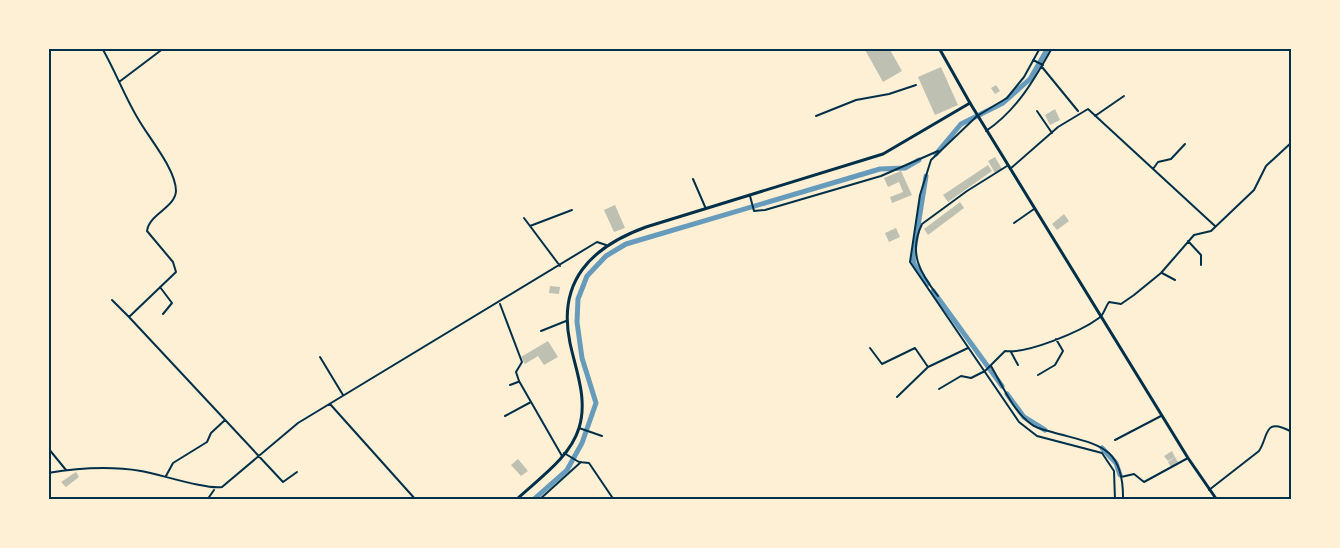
<svg xmlns="http://www.w3.org/2000/svg" width="1340" height="548" font-family="Quicksand,sans-serif">
  <rect width="100%" height="100%" fill="#fdf0d5"/>
  <g fill="none" stroke-linecap="round" stroke-linejoin="round">
    <!-- canal -->
    <path stroke="#669bbc" stroke-width="5" d="M936,154L961,124L1003,103L1030,79L1048,48
      M926,176L913,257L914,264L928,284
      M933,291L1002,386
      M1007,394L1024,417L1045,430
      M1102,448L1116,463L1120,475
      M533,500L567,470L582,443L596,403L582,358L577,322L578,299L587,276L606,256L626,244L880,169L905,168L919,160"/>
  </g>
  <!-- building -->
  <path fill="#bec0b2" d="M864,48H889L902,71L883,82Z
    M941,67L958,105L935,115L918,77Z
    M996,85L1000,91L995,94L991,88Z
    M1055,109L1060,120L1050,125L1045,115Z
    M995,157L1002,169L995,173L988,161Z
    M988,165L992,171L948,202L943,195Z
    M901,171L912,195L892,203L890,197L903,192L899,182L888,187L884,178Z
    M960,202L964,208L928,235L924,229Z
    M615,205L625,228L614,232L604,210Z
    M1064,214L1069,221L1057,230L1052,224Z
    M896,228L900,237L889,242L885,233Z
    M550,286L560,287L559,294L549,293Z
    M548,341L558,357L544,365L538,356L525,364L521,357Z
    M1172,451L1175,457L1168,461L1164,456Z
    M1175,457L1178,462L1171,467L1168,462Z
    M518,459L528,471L521,476L511,465Z
    M76,472L79,477L66,487L61,482Z"/>
  <g fill="none" stroke-linecap="round" stroke-linejoin="round">
    <!-- minor -->
    <path stroke="#003049" stroke-width="2" d="M102,48C116,72 125,98 140,122C150,139 176,170 176,191C175,208 149,214 147,231L173,262L176,272L129,317L283,482L297,472
      M1040,48L1024,77L1007,98L977,116L931,160L920,195L910,262L1019,422L1037,436L1102,453L1114,471L1115,500
      M1082,49L1083,48
      M1033,60L1043,65
      M1042,67L1078,111
      M119,82L164,48
      M1037,111L1052,133
      M816,116L856,100L889,94L916,85
      M1095,116L1124,96
      M986,131C1017,110 1034,80 1052,48
      M1010,169L1058,127L1088,109L1215,226
      M1153,169L1158,162L1171,159L1185,144
      M693,179L706,209
      M750,196L754,211L765,210L881,176L938,151
      M524,218L560,266
      M1014,223L1034,209
      M530,226L572,210
      M1188,241L1201,255V265
      M1162,273L1175,280
      M160,287L172,303L163,314
      M938,296C920,273 908,253 922,224L967,191L1007,166
      M112,300L129,317
      M500,304L522,362L516,372L519,381L562,456
      M541,331L566,321
      M870,348L882,364L915,348L928,367L968,348
      M1011,352L1018,365
      M320,357L343,395
      M991,366C1002,385 1013,411 1031,424C1037,429 1045,430 1052,432C1097,445 1124,444 1123,500
      M1038,375L1055,365L1063,351L1056,339
      M510,385L518,382
      M939,389L961,376L971,378L985,371L1005,351C1027,354 1080,332 1099,318C1104,315 1105,307 1109,302L1121,304L1134,295L1161,273L1194,235L1211,231L1254,190L1266,166L1292,142
      M897,397L928,367
      M330,404L416,500
      M505,416L531,402
      M579,428L602,436
      M1115,440L1161,416
      M48,448L66,470
      M564,453L579,462L589,463L614,500
      M48,473C78,468 110,466 141,471C159,474 207,490 222,487L298,423L597,242L606,245
      M166,476L173,463L207,442L211,433L225,420
      M1121,477L1134,474L1144,482L1188,458
      M1209,490L1259,451C1269,436 1263,416 1292,432
      M48,494L52,500
      M207,500L214,490
      M539,500L581,462
      M1141,500H1143"/>
    <!-- tertiary -->
    <path stroke="#003049" stroke-width="3" d="M970,103L1188,458L1217,500"/>
    <!-- secondary -->
    <path stroke="#003049" stroke-width="3" d="M516,500C537,480 570,458 579,428C588,399 576,371 570,343C557,281 591,247 646,227L883,154L970,103L939,48"/>
  </g>
  <!-- border -->
  <rect width="1340" height="548" fill="none" stroke="#fdf0d5" stroke-width="99"/>
  <rect x="50" y="50" width="1240" height="448" fill="none" stroke="#003049" stroke-width="2"/>
</svg>
